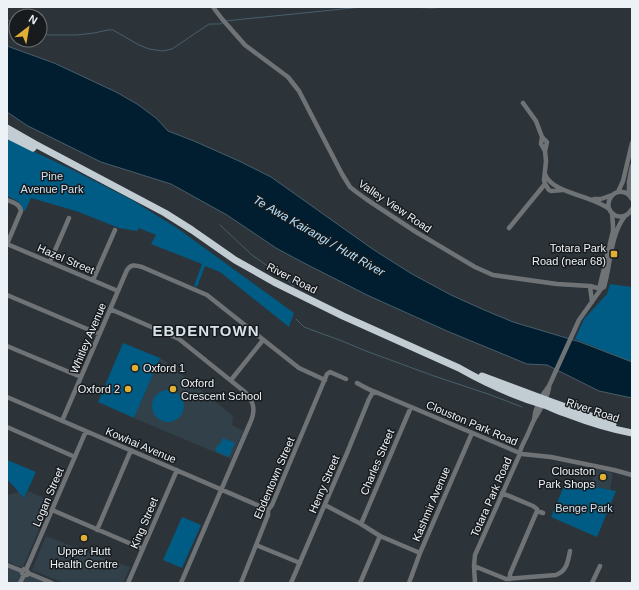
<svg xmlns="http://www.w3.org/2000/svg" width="639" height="590" font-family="Helvetica,sans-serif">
  <rect width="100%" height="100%" fill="#2c343a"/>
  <!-- built -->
  <path fill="#32404a" d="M160,358L166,362L233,416L232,425L243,431L231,459L134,418Z
    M595,469L613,473L610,490L591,486Z
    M28,491L51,501L23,567H20L7,561V495L19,492L24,498Z
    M46,536L94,555L130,567L123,583H64L32,570Z
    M7,567L46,583H7Z"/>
  <!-- green -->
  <path fill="#005c85" d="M7,139L73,170L132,200L156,215L177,228L294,313L289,327L220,272L205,266L197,287L194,286L202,264L151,244L156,235L139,228L137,231L119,228L76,211L31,198L25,211L23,210C20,200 15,200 7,196Z
    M610,284L632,287V362L575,339L584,319L607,294Z
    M123,343L160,358L134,418L98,402Z
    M152 406a16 16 0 1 1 32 0a16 16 0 1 1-32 0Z
    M223,438L235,443L232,449H230L232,450L229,457L215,451L218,444L220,445Z
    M7,460L36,472L24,498L7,479Z
    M566,481L616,491L597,537L551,517Z
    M182,517L201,525L182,568L163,560Z"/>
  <!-- water -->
  <path fill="#001e2f" stroke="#475e6b" d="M7,46L54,63L116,92L137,104L156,118L168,131L194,141L239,161L271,177L333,221L374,250L412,274L451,295L482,309L513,322L580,342L632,362V398L599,391L547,365L527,364L447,331L367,295L302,262L276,248L227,215L171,184L101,162L28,126L7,112Z"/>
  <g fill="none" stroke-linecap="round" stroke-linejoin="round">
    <!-- stream -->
    <path stroke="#475e6b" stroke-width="1" d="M406,7L432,8L445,7
      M7,19L16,26
      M225,21L362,7
      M40,33L48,35H77L94,33L108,30H113L139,45L149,49L163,51L172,49L209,24H220L222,23
      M220,225L252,255L290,282L295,289
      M296,319L304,327L342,341L366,351L434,376L488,394L522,407"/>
    <!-- minor -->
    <path stroke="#6f7376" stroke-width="4.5" d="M213,7L222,19L245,45L288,77L299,91L342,174L350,187L355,191L366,199L416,232L475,267L493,275L557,284L590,286L601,289
      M523,103L536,121L542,137L541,144L545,151
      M542,137L547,142L545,151L546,161L544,180L545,184L549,190L551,191L563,190
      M545,174C552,194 593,195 609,209
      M618,192L623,181L632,143
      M629,195V182L632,166
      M594,199H601L612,195
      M632,199C629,194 625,191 619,192C615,192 613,194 611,197C601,211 622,226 632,209
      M7,200C13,202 20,204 21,211L7,244
      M509,228L545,184
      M7,244L118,291
      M50,262L69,218
      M93,280L115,230
      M590,286L592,302
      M601,289L600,285L613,231V225L612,213
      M7,295L99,334
      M110,309L179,339L245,392C254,402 256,410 250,423L181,583
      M7,346L81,377
      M231,380L263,340
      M357,383C364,387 371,391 378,393L522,454L551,457L614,470L632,475
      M7,397L264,508L268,510
      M534,420C535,408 541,396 549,386L579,320L601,289L604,287C611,264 610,235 625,216
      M62,421L127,270C131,264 135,265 142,267L207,295L299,368L325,380
      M7,427L75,457
      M502,493L533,506L537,509V511L543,513
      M325,505L361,524L380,536L420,553
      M52,510L143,549
      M361,524L411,407
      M97,530L131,450
      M256,545L300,563
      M7,565L22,571
      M474,566L506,579L556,575C567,571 568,561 570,551
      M26,570L28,572L27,575H24L22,573V571L24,569L26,570L86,431
      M28,573L52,583
      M510,579V574L537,511
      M20,583L24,575
      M128,583L177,470
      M241,583L268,515V510L272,505L327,374L330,372L346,379
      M291,583L347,453L369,399L373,392
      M360,583L380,536
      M409,583L420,553L472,433
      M475,583L474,566L475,555L519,456C520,449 523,444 526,438C529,432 531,426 534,420C540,410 547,400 549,388
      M592,583L600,566"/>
    <!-- highway -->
    <path stroke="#c1ccd3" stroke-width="7" d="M7,128L35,144L165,213L192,230L235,260L274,282L343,316L459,368C487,384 517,397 547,406C554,409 560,412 567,414C588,422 610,429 632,433
      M7,135L33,148
      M482,376L549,401L613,424"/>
  </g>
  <!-- markers -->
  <g fill="#dfb034" stroke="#171b1e" stroke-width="1.5">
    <rect x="610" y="250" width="8" height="8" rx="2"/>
    <circle cx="135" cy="368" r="4"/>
    <circle cx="128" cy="389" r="4"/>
    <circle cx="173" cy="389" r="4"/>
    <circle cx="603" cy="477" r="4"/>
    <circle cx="84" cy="538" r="4"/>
  </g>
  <g text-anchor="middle" stroke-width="3" stroke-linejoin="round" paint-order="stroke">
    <!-- park labels -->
    <g font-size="11" fill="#cce2f1" stroke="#171b1e">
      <text x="52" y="180">Pine<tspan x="52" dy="13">Avenue Park</tspan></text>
      <text x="584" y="512">Benge Park</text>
    </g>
    <!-- street labels -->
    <g font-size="11" fill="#edf2f6" stroke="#171b1e">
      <text transform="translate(395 206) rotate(34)" y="4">Valley View Road</text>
      <text transform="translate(66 259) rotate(23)" y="4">Hazel Street</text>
      <text transform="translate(292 278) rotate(27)" y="4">River Road</text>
      <text transform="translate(88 338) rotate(-67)" y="4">Whitley Avenue</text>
      <text transform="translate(593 410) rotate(18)" y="4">River Road</text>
      <text transform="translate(472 423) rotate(23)" y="4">Clouston Park Road</text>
      <text transform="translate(141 445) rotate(23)" y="4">Kowhai Avenue</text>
      <text transform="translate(377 462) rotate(-67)" y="4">Charles Street</text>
      <text transform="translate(274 478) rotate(-67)" y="4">Ebdentown Street</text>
      <text transform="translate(324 484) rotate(-67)" y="4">Henry Street</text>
      <text transform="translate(48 497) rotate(-67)" y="4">Logan Street</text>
      <text transform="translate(491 497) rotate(-66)" y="4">Totara Park Road</text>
      <text transform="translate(431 504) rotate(-67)" y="4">Kashmir Avenue</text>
      <text transform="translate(144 523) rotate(-67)" y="4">King Street</text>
    </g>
    <!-- poi labels -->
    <g font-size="11" fill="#edf2f6" stroke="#171b1e" text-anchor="end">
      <text x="606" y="252">Totara Park<tspan x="606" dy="13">Road (near 68)</tspan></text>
      <text x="143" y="372" text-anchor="start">Oxford 1</text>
      <text x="181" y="387" text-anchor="start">Oxford<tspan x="181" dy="13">Crescent School</tspan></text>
      <text x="120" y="393">Oxford 2</text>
      <text x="595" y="475">Clouston<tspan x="595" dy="13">Park Shops</tspan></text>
      <text x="84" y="555" text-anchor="middle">Upper Hutt<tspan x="84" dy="13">Health Centre</tspan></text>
    </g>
    <!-- water labels -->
    <g font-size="12" font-style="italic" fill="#b5e2ff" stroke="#171b1e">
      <text transform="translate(319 236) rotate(30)" y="4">Te Awa Kairangi / Hutt River</text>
    </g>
    <!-- district labels -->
    <g font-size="15" font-weight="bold" letter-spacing="1" fill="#d8e3ea" stroke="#171b1e">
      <text x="206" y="336">EBDENTOWN</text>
    </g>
  </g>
  <!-- border -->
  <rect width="639" height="590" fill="none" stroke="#edf2f6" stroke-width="16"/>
  <!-- north arrow -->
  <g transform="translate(28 28) rotate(31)"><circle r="19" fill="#171b1e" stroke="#6d7174"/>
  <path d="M0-3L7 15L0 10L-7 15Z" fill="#dfb034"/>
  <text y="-6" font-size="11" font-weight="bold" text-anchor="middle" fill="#edf2f6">N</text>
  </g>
</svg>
